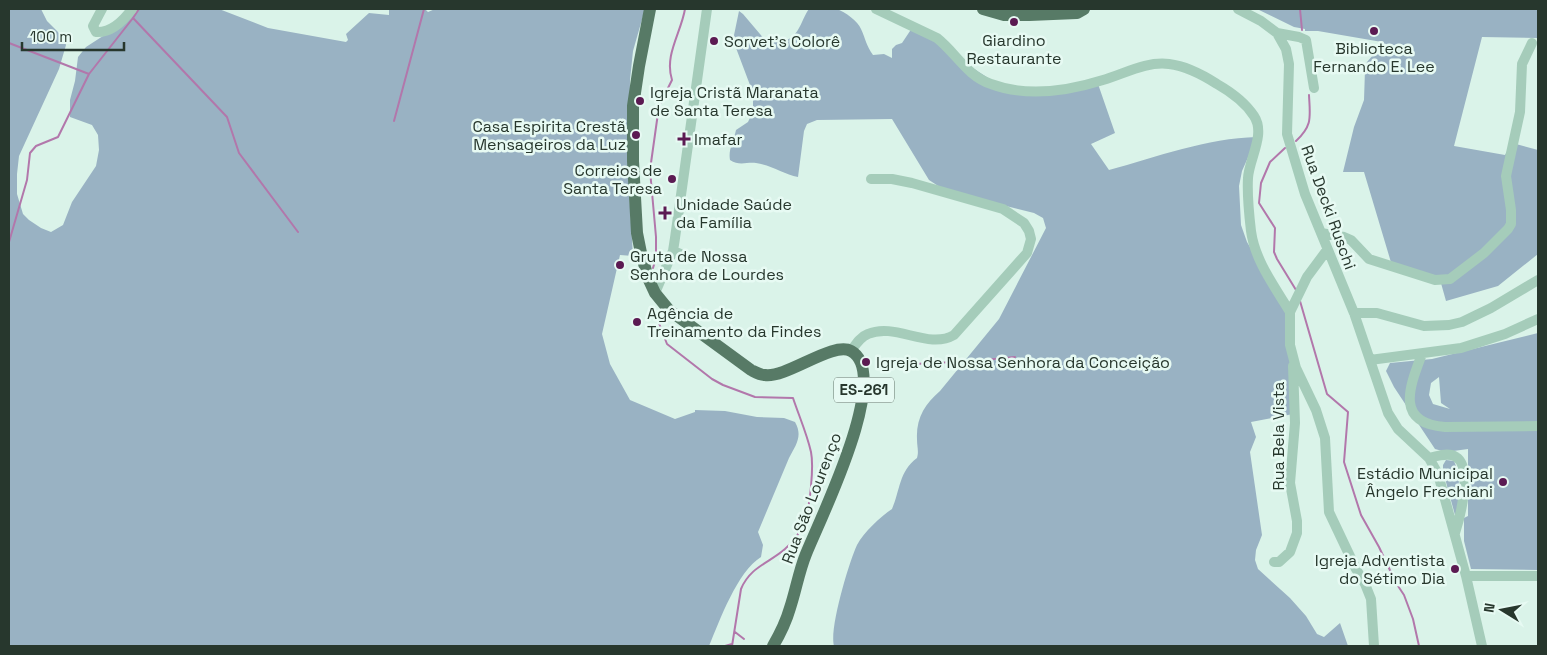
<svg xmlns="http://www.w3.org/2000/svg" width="1547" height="655" font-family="'Space Grotesk',sans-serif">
  <rect width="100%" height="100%" fill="#daf3e9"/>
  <!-- green -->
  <path fill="#99b2c3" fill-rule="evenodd" d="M9,9H41L47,21L63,37L66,45L59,69L19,156L17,174V194L23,214L29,220L41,228L51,232L63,225L72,202L96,166L99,150L98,135L92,125L70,117V100L75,81L78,57L86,47L103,36L135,9H219L268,28L346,42L348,40L346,34L369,13L389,15V9H425L428,12L435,9H645L633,51L630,80L629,190L633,256L620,255L602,334L610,364L630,400L675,419L695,412V410L725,411L757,417L784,418L795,422C803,436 796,445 789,458L758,532L763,545L761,557C737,572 720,620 709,646H9Z
    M809,9C817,9 829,7 837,9C845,12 858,21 861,29C866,40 866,45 873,55L884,54L892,58V49L896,45L902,43L912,28L932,37L957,58L1007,90L1098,84L1115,133L1091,144L1109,170C1157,157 1207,138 1257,137L1242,171L1239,186L1241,225L1247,242L1290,315L1293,414L1251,422L1256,437L1250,452L1262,535L1256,550L1255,560L1258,569L1290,598L1306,616L1317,634L1324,637L1340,623L1348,646H834C829,629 849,562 857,545C864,532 880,517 892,509C900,491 899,471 917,458C919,451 917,447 917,439C916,418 925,404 940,391L999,319L1046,228L1043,218L1034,213L946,191L929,180L892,119L817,120L807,124L804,131L798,177C784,174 771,165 756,163C746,162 739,166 730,160C728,150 734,140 736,130L748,122L753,111V93L733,40L739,11L743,14L766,41C772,40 780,41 786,40C799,37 802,18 809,9Z
    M1257,9H1538V38L1482,37L1454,146L1505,155L1510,146L1516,144L1538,150V254L1498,286L1446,301L1439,276L1393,269L1364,172H1343L1354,127L1364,100L1365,70L1367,62L1380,47L1382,42L1318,31H1305V29L1294,27Z
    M1538,333V570L1471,569L1464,541V518L1468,516V449L1446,452L1435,449L1394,387L1386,371L1390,363L1432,359ZM1439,377L1441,403L1450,409L1433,404L1429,395L1431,383Z
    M1446,460L1454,461L1459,474L1458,514L1455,515L1443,471V465Z"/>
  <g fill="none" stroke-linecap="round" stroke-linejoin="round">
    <!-- stream -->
    <path stroke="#b277ab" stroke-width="2" d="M1300,9L1302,30
      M133,18L227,117L239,153L298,232
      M9,43L89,74
      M394,121L424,9
      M1296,141C1313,125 1310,117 1309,95
      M1285,148L1270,162L1261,183L1259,203L1275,228L1274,252L1277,259L1296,290
      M9,242L27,180L30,153L36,146L58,137L89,74L133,18L139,9
      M653,268L656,258V237L650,170L659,106L672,80C664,55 681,33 685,9
      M1300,301L1327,394L1348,412L1344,462L1361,515L1379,547L1396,583L1404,595L1413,619L1419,646
      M653,308L667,344L712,379L723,385L755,397L793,398C799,416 807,434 811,452C814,467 810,506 805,521C801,531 793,542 785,549C769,563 750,567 741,589L732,646
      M914,364L974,361L1015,357
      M735,632L744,639
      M725,646L732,644"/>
    <!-- minor -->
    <path stroke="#a5ccba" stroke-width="10" d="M102,9L93,26L96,32C112,33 124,20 132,9
      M876,9L937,38C956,53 967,76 991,84C1026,97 1068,91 1103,80C1124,74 1146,61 1169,64C1186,66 1203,75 1217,84C1231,92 1245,102 1254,116C1266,134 1249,159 1248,178C1247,195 1249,214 1251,231C1255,261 1275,287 1290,312
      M1238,9L1261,21L1277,33L1286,49L1289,64L1287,134L1305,194L1354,313L1388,413L1398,429L1429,458L1438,474L1466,576L1482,646
      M1277,33L1299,37L1306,40L1314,88
      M1321,233L1344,237L1351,240L1369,259L1435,280L1450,279L1484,253L1508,229L1511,224V210L1506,176L1520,112L1522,64L1532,43
      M1327,250L1307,277L1290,312V345L1296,368L1316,410L1325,438L1329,512L1356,569L1365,584L1371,599L1374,646
      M673,251L683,255
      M655,293L673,251L675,238L707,9
      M1354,313H1377L1424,326L1449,325L1462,322L1491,308L1538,280
      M851,351C856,344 860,337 868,334C895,322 928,350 954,335L1027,253L1031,239L1029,231L1024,223L1003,209L912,183L892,179H871
      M1422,354C1410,386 1394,423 1445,427L1538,426
      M1370,360L1461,348L1505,334L1538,319
      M1429,458C1437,456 1449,452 1456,457C1473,467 1460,518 1455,533
      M1274,562H1279L1290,552L1297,533V521L1290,483L1295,423L1293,366
      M1466,576H1538"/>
    <!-- major -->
    <path stroke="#577a66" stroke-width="12" d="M650,9L639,66L633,106V161L637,233L641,253L648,278L655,293L664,304L669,310L751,370C755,372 760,375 765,375C787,378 833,341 851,351C893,374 819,521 806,554C799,571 796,590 790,608C786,622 780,634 773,646
      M983,9L1004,15H1029L1077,13L1084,9"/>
  </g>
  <!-- markers -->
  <g fill="#5b1a52" stroke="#e7faf3" stroke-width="2">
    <circle cx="1014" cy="22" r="5"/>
    <circle cx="1374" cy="31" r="5"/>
    <circle cx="714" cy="41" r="5"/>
    <circle cx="640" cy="101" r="5"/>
    <circle cx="636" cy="135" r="5"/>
    <path d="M681.5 131.5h5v5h5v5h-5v5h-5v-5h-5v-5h5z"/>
    <circle cx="672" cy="179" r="5"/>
    <path d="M662.5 205.5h5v5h5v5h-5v5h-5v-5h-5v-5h5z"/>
    <circle cx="620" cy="265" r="5"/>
    <circle cx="637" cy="322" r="5"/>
    <circle cx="866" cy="362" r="5"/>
    <circle cx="1503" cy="482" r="5"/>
    <circle cx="1455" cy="569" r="5"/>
  </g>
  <g text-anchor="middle" stroke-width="5" stroke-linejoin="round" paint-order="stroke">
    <!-- shield labels -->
    <rect fill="#e7faf3" stroke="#617268" stroke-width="1" x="834" y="377.5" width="60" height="25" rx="4"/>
    <g font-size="15" font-weight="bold" fill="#27372d">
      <text x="864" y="395">ES-261</text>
    </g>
    <!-- poi labels -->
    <g font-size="16" fill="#27372d" stroke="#e7faf3" text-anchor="start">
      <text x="1014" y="46" text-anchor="middle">Giardino<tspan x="1014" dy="18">Restaurante</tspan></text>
      <text x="724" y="47">Sorvet's Colorê</text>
      <text x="1374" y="54" text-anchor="middle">Biblioteca<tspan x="1374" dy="18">Fernando E. Lee</tspan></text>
      <text x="650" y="98">Igreja Cristã Maranata<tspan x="650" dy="18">de Santa Teresa</tspan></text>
      <text x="626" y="132" text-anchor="end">Casa Espirita Crestã<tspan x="626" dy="18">Mensageiros da Luz</tspan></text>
      <text x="694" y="145">Imafar</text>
      <text x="662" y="176" text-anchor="end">Correios de<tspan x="662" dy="18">Santa Teresa</tspan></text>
      <text x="676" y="210">Unidade Saúde<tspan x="676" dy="18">da Família</tspan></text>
      <text x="630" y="262">Gruta de Nossa<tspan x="630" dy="18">Senhora de Lourdes</tspan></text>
      <text x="647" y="319">Agência de<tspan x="647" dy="18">Treinamento da Findes</tspan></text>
      <text x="876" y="368">Igreja de Nossa Senhora da Conceição</text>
      <text x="1493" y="479" text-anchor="end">Estádio Municipal<tspan x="1493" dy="18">Ângelo Frechiani</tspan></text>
      <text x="1445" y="566" text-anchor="end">Igreja Adventista<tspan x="1445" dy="18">do Sétimo Dia</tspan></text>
    </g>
    <!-- street labels -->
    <g font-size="16" fill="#27372d" stroke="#e7faf3">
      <text transform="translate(1329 207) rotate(70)" y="6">Rua Decki Ruschi</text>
      <text transform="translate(1278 436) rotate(-90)" y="6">Rua Bela Vista</text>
      <text transform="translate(811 498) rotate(-69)" y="6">Rua São Lourenço</text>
    </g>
  </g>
  <!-- border -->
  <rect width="1547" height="655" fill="none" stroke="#27372d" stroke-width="20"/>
  <!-- north arrow -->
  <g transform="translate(1502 610) rotate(280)" stroke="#e7faf3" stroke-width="4" paint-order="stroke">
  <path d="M0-4L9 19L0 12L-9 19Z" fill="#27372d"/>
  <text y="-8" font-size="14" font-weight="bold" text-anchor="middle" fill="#27372d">N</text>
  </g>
  <!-- scale -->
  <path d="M22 42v8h102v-8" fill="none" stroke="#27372d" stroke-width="2.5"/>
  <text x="30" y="42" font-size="15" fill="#27372d" stroke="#e7faf3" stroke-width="4" paint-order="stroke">100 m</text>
</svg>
